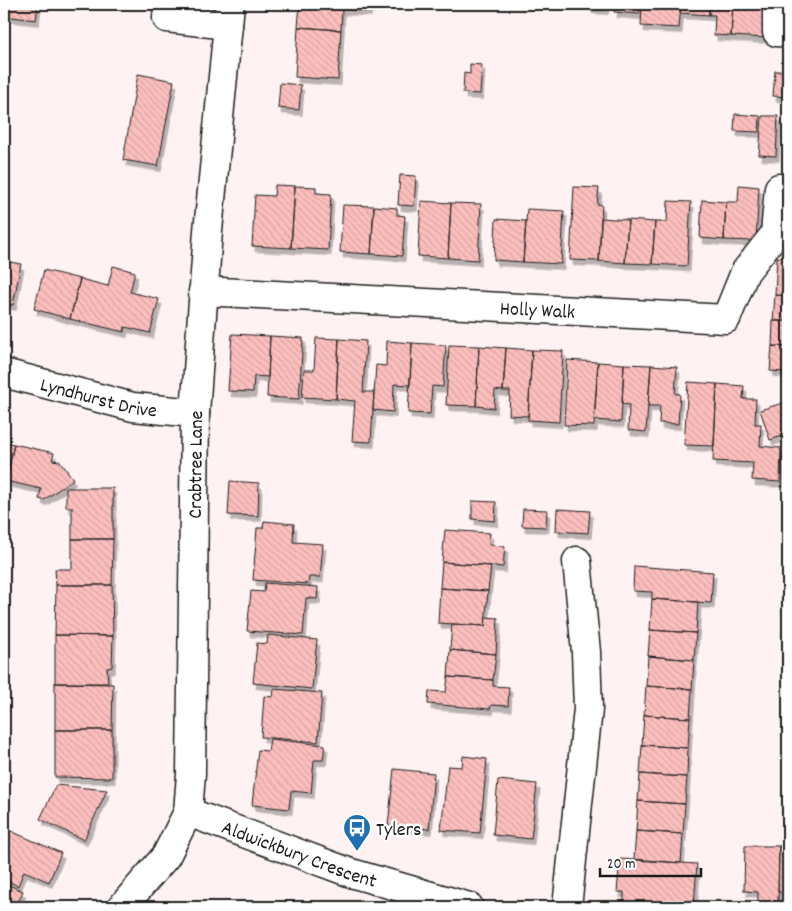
<svg xmlns="http://www.w3.org/2000/svg" width="792" height="911" font-family="Dekko,sans-serif">
  <defs>
    <pattern id="building-back-hatch" width="6" height="6" patternUnits="userSpaceOnUse" patternTransform="scale(1.25)"><rect width="6" height="6" fill="#fcbfbd"/><path d="M-1 5l2 2M0 0l6 6M5-1l2 2" fill="none" stroke="#d7a4a2"/></pattern>
    <filter id="shadow"><feDropShadow dx="3" dy="5.5" stdDeviation="0" flood-color="#0004"/></filter>
  </defs>
  <rect width="100%" height="100%" fill="#fef2f2"/>
  <filter id="ink" filterUnits="userSpaceOnUse"><feTurbulence type="fractalNoise" baseFrequency=".02" numOctaves="2"/><feDisplacementMap in="SourceGraphic" scale="10" xChannelSelector="R" yChannelSelector="G"/><feConvolveMatrix kernelMatrix="1 2 1 2 8 2 1 2 1" color-interpolation-filters="sRGB"/></filter>
  <g filter="url(#ink)">
    <!-- building -->
    <path fill="url(#building-back-hatch)" stroke="#1c1c1c" filter="url(#shadow)" d="M4,4H38L36,20L4,16Z
      M300,4H369L368,11L342,9L341,30L298,27Z
      M589,4H606L605,9L589,8Z
      M615,4H640L639,14L614,12Z
      M642,4H681L679,28L641,26Z
      M681,4H709V15L680,13Z
      M709,4H733L731,36L714,35L715,15H709Z
      M733,4H768L766,38L731,36Z
      M298,27L341,30L338,80L295,77Z
      M470,64L482,65L480,94L463,93L464,73L470,74Z
      M775,71H788V97L773,96Z
      M138,74L174,81L158,166L123,160Z
      M280,83L301,85L299,110L278,108Z
      M735,114L760,116L759,132L734,131Z
      M762,116H778L776,156L759,155Z
      M400,175L416,176L414,206L398,205Z
      M275,185L295,186L291,248L252,246L255,195L274,196Z
      M739,185L759,187L756,241L724,240L726,202H738Z
      M295,186L316,187V193L331,194L328,250L291,248Z
      M574,187L599,188L597,204L602,205L599,261L570,260Z
      M702,200L726,202L724,240L700,238Z
      M421,201L451,203L448,258L418,256Z
      M668,201L691,202L687,266L652,264L655,222H667Z
      M451,203L481,204L478,260L448,258Z
      M343,205L374,206L371,254L340,252Z
      M374,206L397,208V215L405,216L402,256L371,254Z
      M527,209L564,211L561,264L523,262Z
      M601,218L628,220L625,263L599,261Z
      M496,219L526,221L523,262L494,260Z
      M628,220L655,222L652,264L625,263Z
      M777,257L788,258V296L775,295Z
      M4,261L21,264L13,305L4,303Z
      M113,266L135,272L130,292L159,299L150,333L125,327L124,332L70,319L80,279L108,286Z
      M44,270L80,279L70,319L34,309Z
      M775,295L788,296V321H773Z
      M773,321H788V347L772,346Z
      M232,334L270,336L268,377L254,376L253,392L228,391Z
      M270,336L303,338L299,399L267,397Z
      M316,338L339,339L336,399L302,397L304,370H314Z
      M339,339L366,341L363,392H374L371,442L352,441L355,401L336,399Z
      M387,341L412,343L410,385L394,384L393,412L373,410L376,365L386,366Z
      M412,343L446,345L443,387L432,386L430,414L408,413Z
      M449,345L479,346L476,406L446,405Z
      M479,346L506,348L503,391L495,390L494,408L476,406Z
      M772,346L788,347V390H784L785,372L770,371Z
      M506,348L532,350L528,416L509,415L510,391H503Z
      M532,350L563,351L559,422L528,420Z
      M567,360L598,362L594,426L564,425Z
      M598,362L624,364L621,422L594,420Z
      M624,364L651,365L646,432L628,430L629,405L622,404Z
      M651,365L677,367L675,394H680L678,424L659,423L660,406H648Z
      M688,382L717,384L714,446L684,445Z
      M717,384L744,386L743,399H756L755,424H761L760,446L781,448L780,482L752,480L753,463L713,461Z
      M786,402L788,410V434L770,440L760,410Z
      M4,442L14,444L6,481L4,480Z
      M14,444L54,453L52,460L60,461L73,479L44,500L39,499L41,489L6,481Z
      M230,481L259,483L258,516L228,515Z
      M66,488H113V539H72V507H66Z
      M472,501L496,502L495,521L472,519Z
      M523,509L547,510L546,527L522,526Z
      M557,509L590,511L588,533L556,531Z
      M264,521L294,524L293,542L323,544L320,577H309L308,584L253,580L257,528H263Z
      M445,530L490,533L489,545L505,546L503,567L442,562Z
      M72,539H113L112,585H56L55,569H72Z
      M442,562L491,566L488,591L440,588Z
      M634,566L713,572L711,603L652,599V592L633,591Z
      M265,583L318,587L317,599L306,598L303,635L247,631L251,591L264,592Z
      M56,585H112L113,636L55,635Z
      M440,588L488,591L485,626L438,623Z
      M652,599L698,602L696,633L650,630Z
      M486,617L498,618L496,654L450,650L452,624L485,626Z
      M650,630L696,633L694,660L648,656Z
      M55,635L113,636L112,667L107,668L108,683H55Z
      M268,635L317,640L312,689L253,683L257,643L267,644Z
      M450,650L496,654L493,680L448,677Z
      M648,656L694,660L692,689L646,686Z
      M448,677L493,680V686L509,687L508,706L491,705L490,709L428,704L429,691L446,692Z
      M55,683L113,684L112,730H55Z
      M646,686L692,689L690,718L644,715Z
      M274,689L322,693L318,742L261,737L264,696L273,697Z
      M644,715L690,718L688,748L642,745Z
      M55,730H112V778L55,777Z
      M270,739L325,745L323,760H314L311,793L291,791L289,809L252,805L258,750L268,751Z
      M642,745L688,748L687,777L640,774Z
      M463,756L487,759L480,833L441,830L448,766L462,767Z
      M394,769L434,773L429,829L388,826Z
      M640,774L687,777L685,804L638,801Z
      M498,780L537,784L531,839L493,835Z
      M56,785L107,790L84,840L40,819Z
      M638,801L685,804L683,834L636,831Z
      M4,828L61,853L49,882L24,871L18,886L4,879Z
      M636,831L683,834L681,863L634,859Z
      M745,846H779L778,906H758V892L744,891Z
      M779,846L788,847V907L787,892H778Z
      M620,859L697,864L694,907L624,906V892H617Z
      M4,883L23,891L16,907H4Z"/>
    <g fill="none" stroke-linecap="round" stroke-linejoin="round">
      <defs>
        <g id="minor">
          <path d="M168,4L167,18L228,25"/>
          <path d="M777,4V32L788,33"/>
          <path id="s1" d="M203,291L726,319L745,272L775,234L779,188"/>
          <path id="s2" d="M4,373L133,407L195,413"/>
          <path id="s3" d="M188,812L351,873L469,907"/>
          <path id="s4" d="M122,907L166,856L188,812L191,774L195,413L208,231L230,4"/>
          <path d="M567,907L588,709L586,652L577,561"/>
        </g>
      </defs>
      <!-- minor casing -->
      <use href="#minor" stroke="#1c1c1c" stroke-width="31"/>
      <!-- minor -->
      <use href="#minor" stroke="#fff" stroke-width="28"/>
    </g>
  </g>
  <!-- icons -->
  <defs>
    <symbol id="bus-pin" viewBox="-11 -11 22 30"><path d="M0 17L-7.5 6A9.5 9.5 0 1 1 7.5 6Z" fill="#1f6fb2" stroke="#fff"/><path d="M-5-6H5V4H4V6H2V4H-2V6H-4V4H-5ZM-3.5-4V0h7V-4ZM-3.5 1.2v1.5H-2V1.2ZM2 1.2v1.5H3.5V1.2Z" fill="#fff"/></symbol>
  </defs>
  <g fill-rule="evenodd">
    <use href="#bus-pin" x="341" y="812" width="32" height="43"/>
  </g>
  <g text-anchor="middle" stroke-width="5" stroke-linejoin="round" paint-order="stroke">
    <!-- street labels -->
    <g font-size="20" fill="#1c1c1c" stroke="#fff">
      <text dy="7" stroke="none"><textPath href="#s1" startOffset="335">Holly Walk</textPath></text>
      <text dy="7" stroke="none"><textPath href="#s2" startOffset="98">Lyndhurst Drive</textPath></text>
      <text dy="7" stroke="none"><textPath href="#s4" startOffset="464">Crabtree Lane</textPath></text>
      <text dy="7" stroke="none"><textPath href="#s3" startOffset="119">Aldwickbury Crescent</textPath></text>
    </g>
    <!-- poi labels -->
    <g font-size="20" fill="#1c1c1c" stroke="#fff" text-anchor="start">
      <text x="376" y="835">Tylers</text>
    </g>
  </g>
  <!-- margin -->
  <rect width="792" height="911" fill="none" stroke="#fff" stroke-width="20"/>
  <rect x="10" y="10" width="772" height="891" fill="none" stroke="#1c1c1c" stroke-width="2" filter="url(#ink)"/>
  <!-- scale -->
  <path d="M600 868v8h101v-8" fill="none" stroke="#1c1c1c" stroke-width="2.5"/>
  <text x="607" y="868" font-size="15" fill="#1c1c1c" stroke="#ffffff" stroke-width="4" paint-order="stroke">20 m</text>
</svg>
